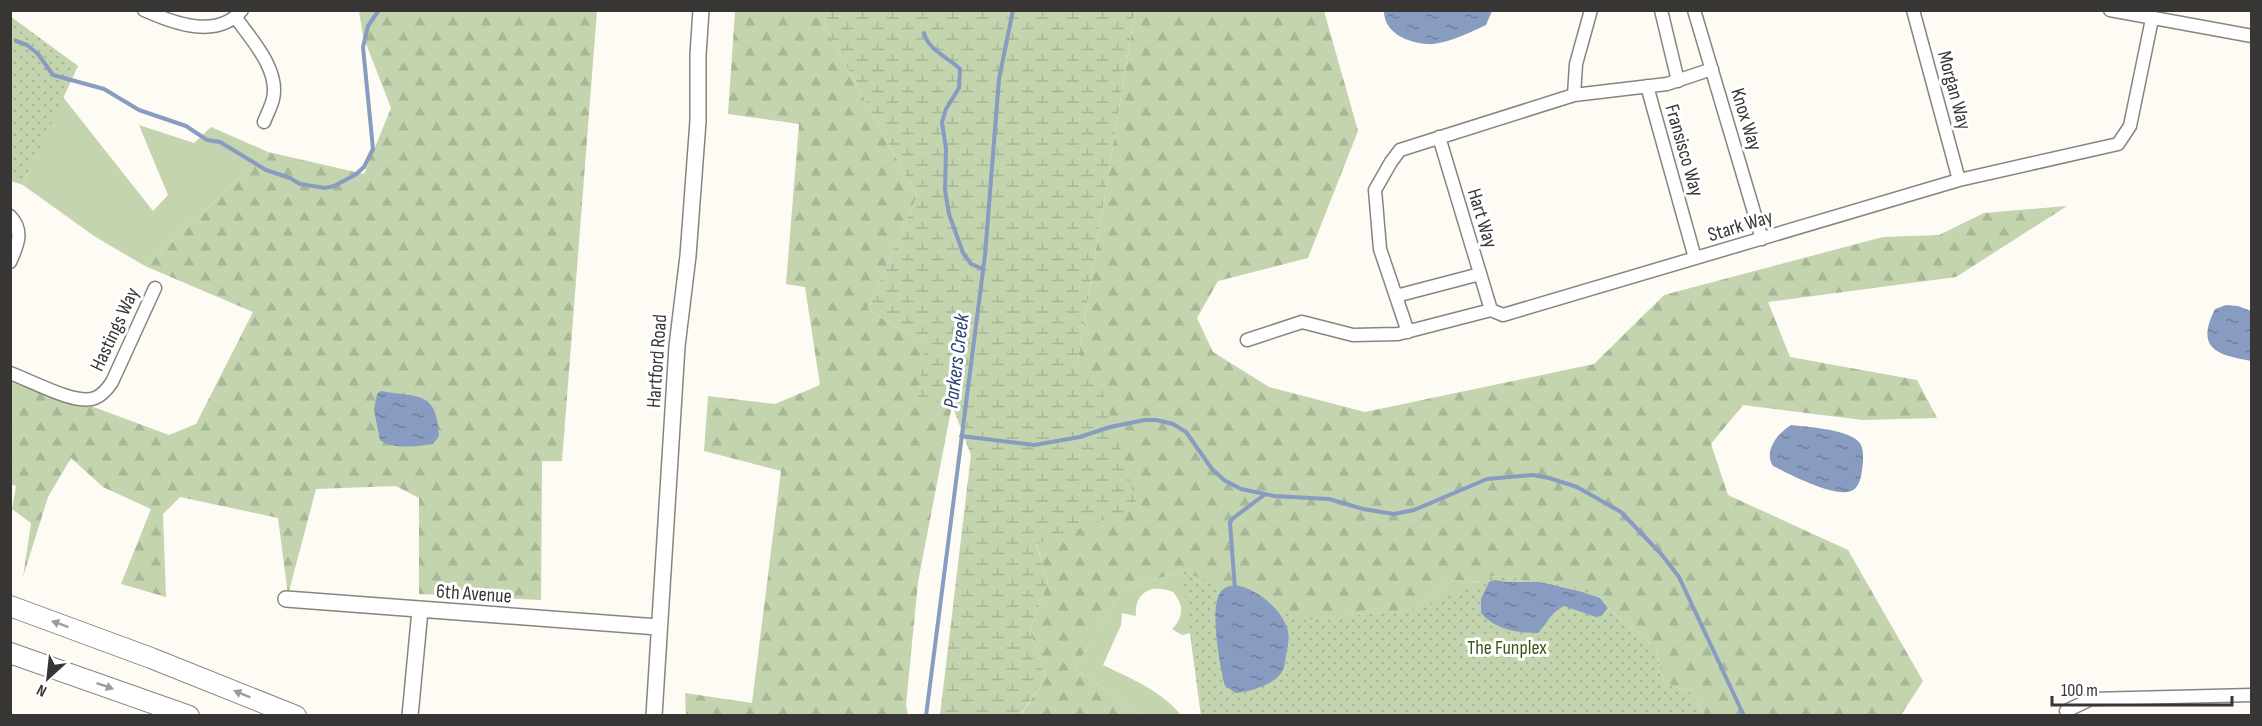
<svg xmlns="http://www.w3.org/2000/svg" width="2262" height="726" font-family="'Sofia Sans Condensed',sans-serif">
  <defs>
    <pattern id="forest-firs" width="22" height="20" patternUnits="userSpaceOnUse" patternTransform="scale(1.5)"><rect width="22" height="20" fill="#c3d4ae"/><path d="M5 1l3.5 6h-7zM16 11l3.5 6h-7z" fill="#a8b796"/></pattern>
    <pattern id="wetland-marsh" width="20" height="14" patternUnits="userSpaceOnUse" patternTransform="scale(1.5)"><rect width="20" height="14" fill="#c3d4ae"/><path d="M1 5h8M5 5V1M11 12h8M15 12V8" fill="none" stroke="#a8b796"/></pattern>
    <pattern id="park-dots" width="8" height="8" patternUnits="userSpaceOnUse" patternTransform="scale(1.5)"><rect width="8" height="8" fill="#c3d4ae"/><path d="M2 2h.1M6 6h.1" fill="none" stroke="#a8b796" stroke-width="1.8" stroke-linecap="round"/></pattern>
    <pattern id="water-ripples" width="26" height="14" patternUnits="userSpaceOnUse" patternTransform="scale(1.5)"><rect width="26" height="14" fill="#889bc0"/><path d="M2 4q2-2 4 0t4 0M15 11q2-2 4 0t4 0" fill="none" stroke="#707f9d"/></pattern>
  </defs>
  <rect width="100%" height="100%" fill="#fefaf4"/>
  <!-- green -->
  <path fill="#c3d4ae" d="M63,97L153,211L168,195L139,125L194,143L211,127L268,152L145,266L94,236L23,185Z
    M1182,571L1279,613L1270,603L1308,620L1416,609L1448,580L1489,582L1601,616L1608,608L1656,648L1201,715L1190,633L1182,635L1172,629C1184,617 1184,605 1173,592C1153,584 1134,591 1136,616L1122,613L1121,625L1103,665C1132,679 1160,690 1181,715H1141L1075,668L1122,590Z"/>
  <!-- forest -->
  <path fill="url(#forest-firs)" d="M359,11H597L562,461H542L541,600L419,594V498L396,486L316,489L288,595L278,518L180,497L163,514L166,597L121,584L151,509L103,487L71,458L48,497L23,577L31,523L12,509L16,486L10,484V376L169,435L196,424L253,312L145,266L268,152L364,174L391,108L363,36Z
    M735,11H828L824,25L917,196L868,309L925,345L952,405L918,582L906,705L908,715H686L685,693L752,703L781,471L704,451L708,396L775,404L820,385L805,287L786,284L799,124L728,114Z
    M1135,11H1324L1358,131L1308,258L1218,281L1197,318L1213,352L1269,387L1365,412L1594,364L1664,295L1883,237L1939,235L1984,213L2067,206L1956,277L1768,302L1790,357L1917,380L1937,418L1863,420L1743,405L1711,444L1728,495L1848,550L1923,681L1901,715H1704L1691,693L1663,682L1656,648L1608,608L1600,598L1489,582L1448,580L1416,609L1308,620L1281,610L1260,597L1223,589L1182,571L1122,590L1075,668L1141,715L1020,716L1046,678L1030,631L1048,581L1036,543L1077,365Z"/>
  <!-- wetland -->
  <path fill="url(#wetland-marsh)" d="M828,10L1135,11L1077,365L1100,383L1138,508L1036,544L1048,581L1030,631L1046,678L1020,715H940L971,455L952,405L917,400L925,345L868,309L917,196L824,25Z"/>
  <!-- park -->
  <path fill="url(#park-dots)" d="M10,16L78,66L23,185L11,181Z
    M1182,571L1308,620L1416,609L1470,588L1494,575L1589,590L1611,613L1656,648L1663,682L1691,693L1704,715H1201Z"/>
  <!-- water -->
  <path fill="url(#water-ripples)" d="M1384,11V10L1492,11L1486,25C1471,32 1445,45 1428,44C1408,43 1384,33 1384,11Z
    M2226,305L2238,306L2251,311V361C2217,355 2195,349 2215,309Z
    M381,391C417,398 437,389 439,436L433,444C417,446 394,450 380,440L374,410L377,394Z
    M1791,425C1808,427 1840,429 1854,438C1864,444 1863,452 1863,462C1862,471 1861,488 1851,491C1835,498 1789,474 1773,466C1763,451 1778,433 1791,425Z
    M1495,580L1506,582H1540L1582,592L1600,598L1608,608L1601,616L1596,617L1564,606C1550,613 1548,622 1538,633C1517,633 1494,629 1481,613V599L1489,582Z
    M1236,585C1256,589 1280,607 1287,628C1290,636 1288,646 1286,655C1285,661 1285,668 1281,673C1273,685 1249,692 1236,693L1225,686C1220,667 1211,615 1218,597C1221,588 1228,586 1236,585Z"/>
  <g fill="none" stroke-linecap="round" stroke-linejoin="round">
    <!-- stream -->
    <path stroke="#889bc0" stroke-width="4" d="M924,33C929,51 948,57 960,69L959,88L946,109L942,122L946,149L945,190L949,214L963,253L971,264L983,269
      M16,41L27,45L38,54L53,75L104,89L139,110L186,126L207,140L220,142L266,170L290,178L300,184L325,188L334,186L355,175L364,167L373,149L363,47L368,26L379,10
      M961,436L1034,445L1080,437L1110,427L1145,420H1156L1173,424L1186,432L1212,469L1224,480L1241,489L1274,496L1329,499L1363,509L1394,514L1414,510L1487,479L1533,475L1549,478L1577,487L1621,512L1662,555L1679,577L1744,716
      M1235,590L1230,523L1232,519L1264,495
      M926,716L985,255L999,79L1013,10"/>
    <defs>
      <path id="minor" d="M144,10C173,23 217,40 242,10
        M1661,10L1678,81
        M1694,10L1762,239
        M1913,10L1959,180
        M2110,10L2252,36
        M236,18C251,39 280,70 273,99C271,107 267,114 264,122
        M1647,86L1695,258
        M1574,95L1576,64L1591,10
        M1439,137L1491,310
        M10,216C24,230 18,245 10,262
        M1396,296L1480,274
        M1408,332L1380,249L1375,190L1391,162L1400,150L1574,95L1667,84L1712,69
        M1247,340L1302,322L1353,335L1398,334L1491,310L1503,315L1959,180L2118,144L2130,126L2152,19
        M10,373C30,380 76,406 95,398C103,395 108,388 112,382L155,288
        M2066,711L2091,699L2252,695"/>
      <path id="tertiary" d="M286,599L658,627
        M410,716L420,610
        M654,716L677,346L688,256L698,121V55L701,10"/>
      <path id="trunk" d="M10,606L151,658L296,716
        M10,653L189,716"/>
    </defs>
    <!-- minor casing -->
    <use href="#minor" stroke="#88847e" stroke-width="15"/>
    <!-- tertiary casing -->
    <use href="#tertiary" stroke="#88847e" stroke-width="18"/>
    <!-- trunk casing -->
    <use href="#trunk" stroke="#88847e" stroke-width="22"/>
    <!-- minor -->
    <use href="#minor" stroke="#fff" stroke-width="12"/>
    <!-- tertiary -->
    <use href="#tertiary" stroke="#fff" stroke-width="15"/>
    <!-- trunk -->
    <use href="#trunk" stroke="#fff" stroke-width="20"/>
  </g>
  <!-- one-way arrows -->
  <defs><path id="oneway-solid" d="M-6-.8H1V-3.2L6.5 0L1 3.2V.8H-6Z" transform="scale(1.5)"/></defs>
  <g fill="#9c9a9a">
    <use href="#oneway-solid" transform="translate(60 624) rotate(-160)"/>
    <use href="#oneway-solid" transform="translate(105 686) rotate(19)"/>
    <use href="#oneway-solid" transform="translate(242 694) rotate(-158)"/>
  </g>
  <g text-anchor="middle" stroke-width="6" stroke-linejoin="round" paint-order="stroke">
    <!-- street labels -->
    <g font-size="20" fill="#383634" stroke="#fff">
      <text transform="translate(1955 90) rotate(75)" y="7">Morgan Way</text>
      <text transform="translate(1747 119) rotate(73)" y="7">Knox Way</text>
      <text transform="translate(1685 150) rotate(74)" y="7">Fransisco Way</text>
      <text transform="translate(1483 218) rotate(73)" y="7">Hart Way</text>
      <text transform="translate(1740 225) rotate(-17)" y="7">Stark Way</text>
      <text transform="translate(114 329) rotate(-65)" y="7">Hastings Way</text>
      <text transform="translate(656 361) rotate(-86)" y="7">Hartford Road</text>
      <text transform="translate(474 593) rotate(4)" y="7">6th Avenue</text>
    </g>
    <!-- park labels -->
    <g font-size="20" fill="#3f5418" stroke="#fff">
      <text x="1507" y="654">The Funplex</text>
    </g>
    <!-- water labels -->
    <g font-size="21" font-style="italic" fill="#2b4274" stroke="#fff">
      <text transform="translate(956 361) rotate(-83)" y="7">Parkers Creek</text>
    </g>
  </g>
  <!-- border -->
  <rect width="2262" height="726" fill="none" stroke="#383634" stroke-width="24"/>
  <!-- north arrow -->
  <g transform="translate(48 678) rotate(207)" stroke="#ffffff" stroke-width="4.5" paint-order="stroke">
  <path d="M0-4.5L10 22L0 15L-10 22Z" fill="#383634"/>
  <text y="-9" font-size="16" font-weight="bold" text-anchor="middle" fill="#383634">N</text>
  </g>
  <!-- scale -->
  <path d="M2052 696v9h180v-9" fill="none" stroke="#383634" stroke-width="3"/>
  <text x="2061" y="696" font-size="18" fill="#383634" stroke="#ffffff" stroke-width="4.5" paint-order="stroke">100 m</text>
</svg>
